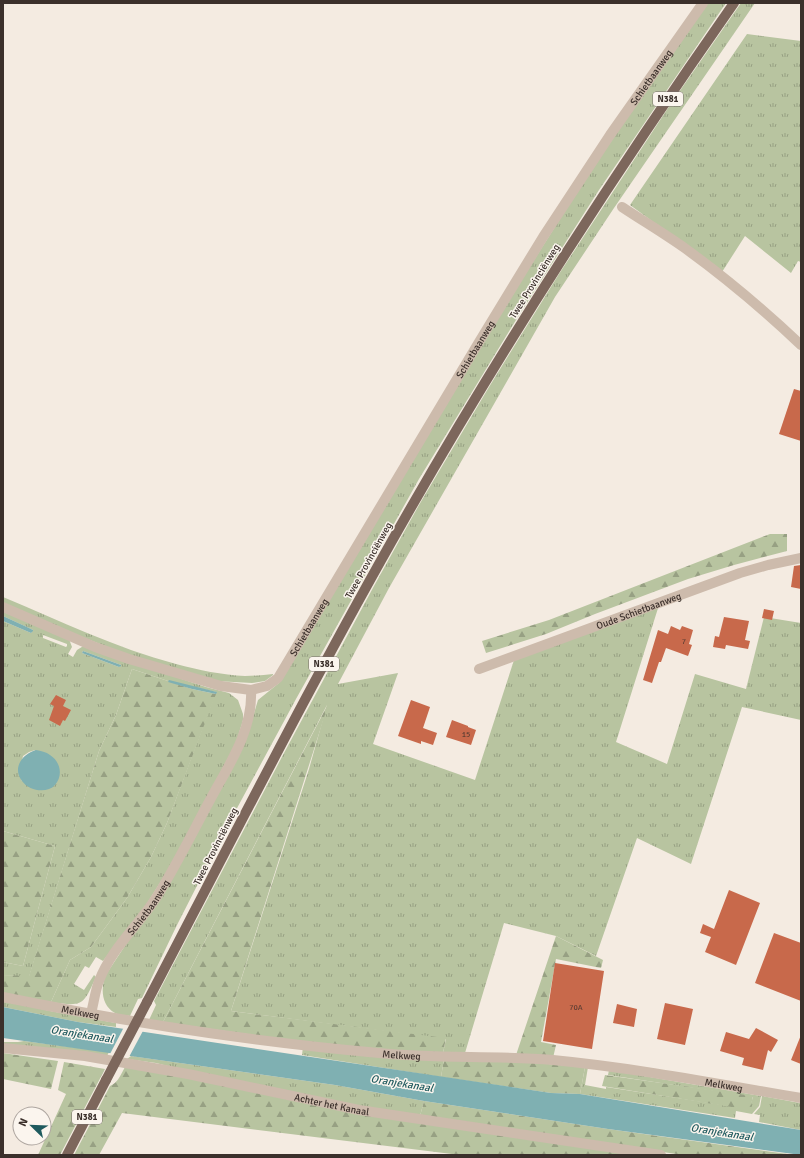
<svg xmlns="http://www.w3.org/2000/svg" width="804" height="1158" font-family="Signika,sans-serif">
  <defs>
    <pattern id="grass-tufts" width="24" height="20" patternUnits="userSpaceOnUse"><rect width="24" height="20" fill="#b8c4a0"/><path d="M3 7l-1-3M5 7V3M7 7l1-3M15 17l-1-3M17 17v-4M19 17l1-3" fill="none" stroke="#97a083"/></pattern>
    <pattern id="forest-firs" width="22" height="20" patternUnits="userSpaceOnUse"><rect width="22" height="20" fill="#b8c4a0"/><path d="M5 1l3.5 6h-7zM16 11l3.5 6h-7z" fill="#97a083"/></pattern>
  </defs>
  <rect width="100%" height="100%" fill="#f4ebe1"/>
  <!-- grass -->
  <path fill="url(#grass-tufts)" fill-rule="evenodd" d="M705,3H726L599,190L516,320L419,479L296,699L229,823L177,925L142,998L138,999L130,1016C126,1015 119,1015 115,1013C101,1005 101,989 105,976L140,923L248,733L258,700L279,683L505,306L582,184Z
    M741,3H755L614,208L555,297L389,588L338,684L398,673L373,744L475,780L515,657L659,605L616,742L667,764L695,674L746,689L764,617L801,623V720L742,707L691,864L637,838L596,956L556,936L504,923L465,1053H443L446,1039L231,1011L309,769L327,705L163,1022L149,1020L156,1005L154,1001L284,753L374,586L419,505L489,387L559,274L670,105Z
    M747,34L801,41V262L798,261L791,273L745,236L722,272L630,205Z
    M3,597C60,621 116,648 176,664C199,670 222,675 245,676C255,676 264,675 273,674V675L265,681L252,683L216,681L142,661L3,605Z
    M3,610L69,639L72,647L68,654L73,657L77,650L85,645L133,663L206,687L229,693L238,700L243,714V720L236,743L173,862L146,905L103,961L96,957L89,968L85,966L74,984L84,990L94,975L96,977C83,1005 84,1007 51,1002L70,960L91,947L127,898L151,857L167,823L216,692L168,681L132,669L116,715L99,751L29,977L3,975V962L23,966L55,846L3,831V621L31,633L33,630L3,616ZM43,635L67,644V646L66,647L43,638ZM83,651L121,665L119,667L82,653ZM35,750L22,781L19,774L23,756L29,752Z
    M3,1000L50,1011L116,1023V1027L78,1022L3,1007Z
    M24,1041L109,1052L107,1056L3,1046V1042H18Z
    M303,1047L444,1059L441,1077L302,1055Z
    M131,1056L335,1085L424,1101L420,1116L371,1109L211,1077L156,1063L127,1059Z
    M585,1067H588L585,1085L606,1089V1087L749,1109L753,1097L608,1075L609,1070L761,1096L759,1106L752,1114L736,1111L735,1118L580,1094Z
    M762,1096L800,1103L801,1130L759,1122L760,1115L754,1114L760,1107Z"/>
  <!-- forest -->
  <path fill="url(#forest-firs)" d="M770,534H787V551L734,565L688,579L595,614L546,634L486,653L482,641L549,620Z
    M132,669L192,689L216,694L167,823L151,857L127,898L91,947L70,960L51,1002L3,994V975L29,976L99,751L116,715Z
    M329,702L231,1011L437,1037L446,1038L443,1053C349,1051 256,1035 163,1022Z
    M3,831L55,846L23,966L3,962Z
    M556,936L603,960L601,968L556,959L541,1042L556,1045L553,1058L516,1055Z
    M3,1053L58,1061L51,1089L3,1079Z
    M444,1059L499,1060L585,1067L580,1094L551,1093L441,1077Z
    M64,1062L105,1069L60,1155H38L66,1094L58,1090Z
    M125,1067L643,1155H460L122,1113L99,1155H74L110,1086C118,1083 121,1074 125,1067Z
    M605,1075L753,1096L750,1110L602,1086Z
    M424,1101L608,1129L795,1155H683L420,1116Z"/>
  <!-- water -->
  <path fill="#7fb0b2" d="M3,616L29,628L33,630V631L31,633L3,621Z
    M83,651L121,665V666L119,667L82,653Z
    M169,680L217,692L216,694L192,689L168,682Z
    M36,750C41,751 46,752 50,755C61,762 63,776 55,785C47,794 29,791 22,781C12,768 22,754 36,750Z
    M3,1007L78,1022L551,1093L580,1094L801,1130V1155L608,1129L424,1101L335,1085L3,1038Z"/>
  <!-- pier -->
  <path fill="#f4ebe1" d="M124,1027L144,1029L129,1057L110,1054Z"/>
  <!-- building -->
  <path fill="#c8694b" d="M794,389L801,391V441L779,434Z
    M801,565V589L791,587L794,566Z
    M764,609L774,611L772,620L762,618Z
    M724,617L749,621L745,640L750,641L748,649L726,645L725,649L713,647L715,636L719,637Z
    M671,626L680,630L682,626L693,630L689,644L692,645L688,656L666,648L661,662H659L652,683L643,680L658,630L668,634Z
    M56,695L66,700L63,706L71,710L65,721L63,720L60,726L49,720L54,706L50,704Z
    M411,700L430,707L423,728L437,733L433,745L421,741V744L398,736Z
    M452,720L468,726V727L476,730L471,745L446,737Z
    M729,890L760,903L736,965L705,952L711,937L700,933L703,924L714,929Z
    M774,933L801,943V1001L755,983Z
    M555,963L604,971L592,1049L543,1041Z
    M665,1003L693,1009L685,1045L657,1039Z
    M617,1004L637,1009L634,1027L613,1023Z
    M756,1028L778,1040L771,1052L768,1050L763,1070L742,1065L744,1058L720,1051L726,1032L749,1039Z
    M801,1035V1064L791,1060Z"/>
  <g fill="none" stroke-linecap="round" stroke-linejoin="round">
    <!-- minor -->
    <g stroke="#cdbbac" stroke-width="10">
      <path d="M622,207C643,221 665,234 686,249C726,278 765,311 801,345"/>
      <path id="s1" d="M3,607L95,647L129,659L221,686L251,690L267,686L278,678L479,342L543,237L610,135L703,3"/>
      <path id="s2" d="M479,669L740,573L768,565L801,558"/>
      <path id="s3" d="M3,997C126,1022 254,1042 379,1053C437,1059 495,1055 553,1060C636,1068 719,1084 801,1098"/>
      <path id="s4" d="M91,1013C94,1003 95,991 99,981C111,949 138,926 156,898C178,863 196,825 216,789C233,759 253,726 251,690"/>
      <path id="s5" d="M3,1048L85,1056L188,1074L359,1110L661,1155"/>
    </g>
    <!-- major -->
    <path stroke="#7d675c" stroke-width="10" d="M147,1002C232,840 314,677 405,518C506,341 617,170 734,3
      M67,1155L106,1080"/>
    <!-- major-bridge -->
    <path stroke="#7d675c" stroke-width="10" d="M106,1080L147,1002"/>
  </g>
  <g text-anchor="middle" stroke-width="3" stroke-linejoin="round" paint-order="stroke">
    <!-- number labels -->
    <g font-size="8" fill="#5e3e33">
      <text x="684" y="644">7</text>
      <text x="466" y="737">15</text>
      <text x="576" y="1010">70A</text>
    </g>
    <!-- shield labels -->
    <g fill="#fbf5ee" stroke="#756b66" stroke-width="1">
      <rect x="653" y="92" width="30" height="14" rx="3"/>
      <rect x="309" y="657" width="30" height="14" rx="3"/>
      <rect x="72" y="1110" width="30" height="14" rx="3"/>
    </g>
    <g font-size="9" font-weight="bold" fill="#3b302b">
      <text x="668" y="102">N381</text>
      <text x="324" y="667">N381</text>
      <text x="87" y="1120">N381</text>
    </g>
    <!-- street labels -->
    <g font-size="10" fill="#3b302b" stroke="#fbf5ee">
      <text dy="4" stroke="none"><textPath href="#s1" startOffset="1000">Schietbaanweg</textPath></text>
      <text transform="translate(534 281) rotate(-58)" y="4">Twee Provinciënweg</text>
      <text dy="4" stroke="none"><textPath href="#s1" startOffset="676">Schietbaanweg</textPath></text>
      <text transform="translate(368 560) rotate(-61)" y="4">Twee Provinciënweg</text>
      <text dy="4" stroke="none"><textPath href="#s2" startOffset="170">Oude Schietbaanweg</textPath></text>
      <text dy="4" stroke="none"><textPath href="#s1" startOffset="352">Schietbaanweg</textPath></text>
      <text transform="translate(215 846) rotate(-63)" y="4">Twee Provinciënweg</text>
      <text dy="4" stroke="none"><textPath href="#s4" startOffset="122">Schietbaanweg</textPath></text>
      <text dy="4" stroke="none"><textPath href="#s3" startOffset="79">Melkweg</textPath></text>
      <text dy="4" stroke="none"><textPath href="#s3" startOffset="403">Melkweg</textPath></text>
      <text dy="4" stroke="none"><textPath href="#s3" startOffset="727">Melkweg</textPath></text>
      <text dy="4" stroke="none"><textPath href="#s5" startOffset="334">Achter het Kanaal</textPath></text>
    </g>
    <!-- water labels -->
    <g font-size="11" font-style="italic" fill="#1f5a5e" stroke="#fbf5ee">
      <text transform="translate(82 1034) rotate(9)" y="4">Oranjekanaal</text>
      <text transform="translate(402 1083) rotate(9)" y="4">Oranjekanaal</text>
      <text transform="translate(722 1132) rotate(9)" y="4">Oranjekanaal</text>
    </g>
  </g>
  <!-- border -->
  <rect width="804" height="1158" fill="none" stroke="#3b302b" stroke-width="8"/>
  <!-- north arrow -->
  <g transform="translate(32 1126) rotate(293)"><circle r="19" fill="#fbf5ee" stroke="#aea6a0"/>
  <path d="M0-3L7 15L0 10L-7 15Z" fill="#1f5a5e"/>
  <text y="-6" font-size="11" font-weight="bold" text-anchor="middle" fill="#3b302b">N</text>
  </g>
</svg>
